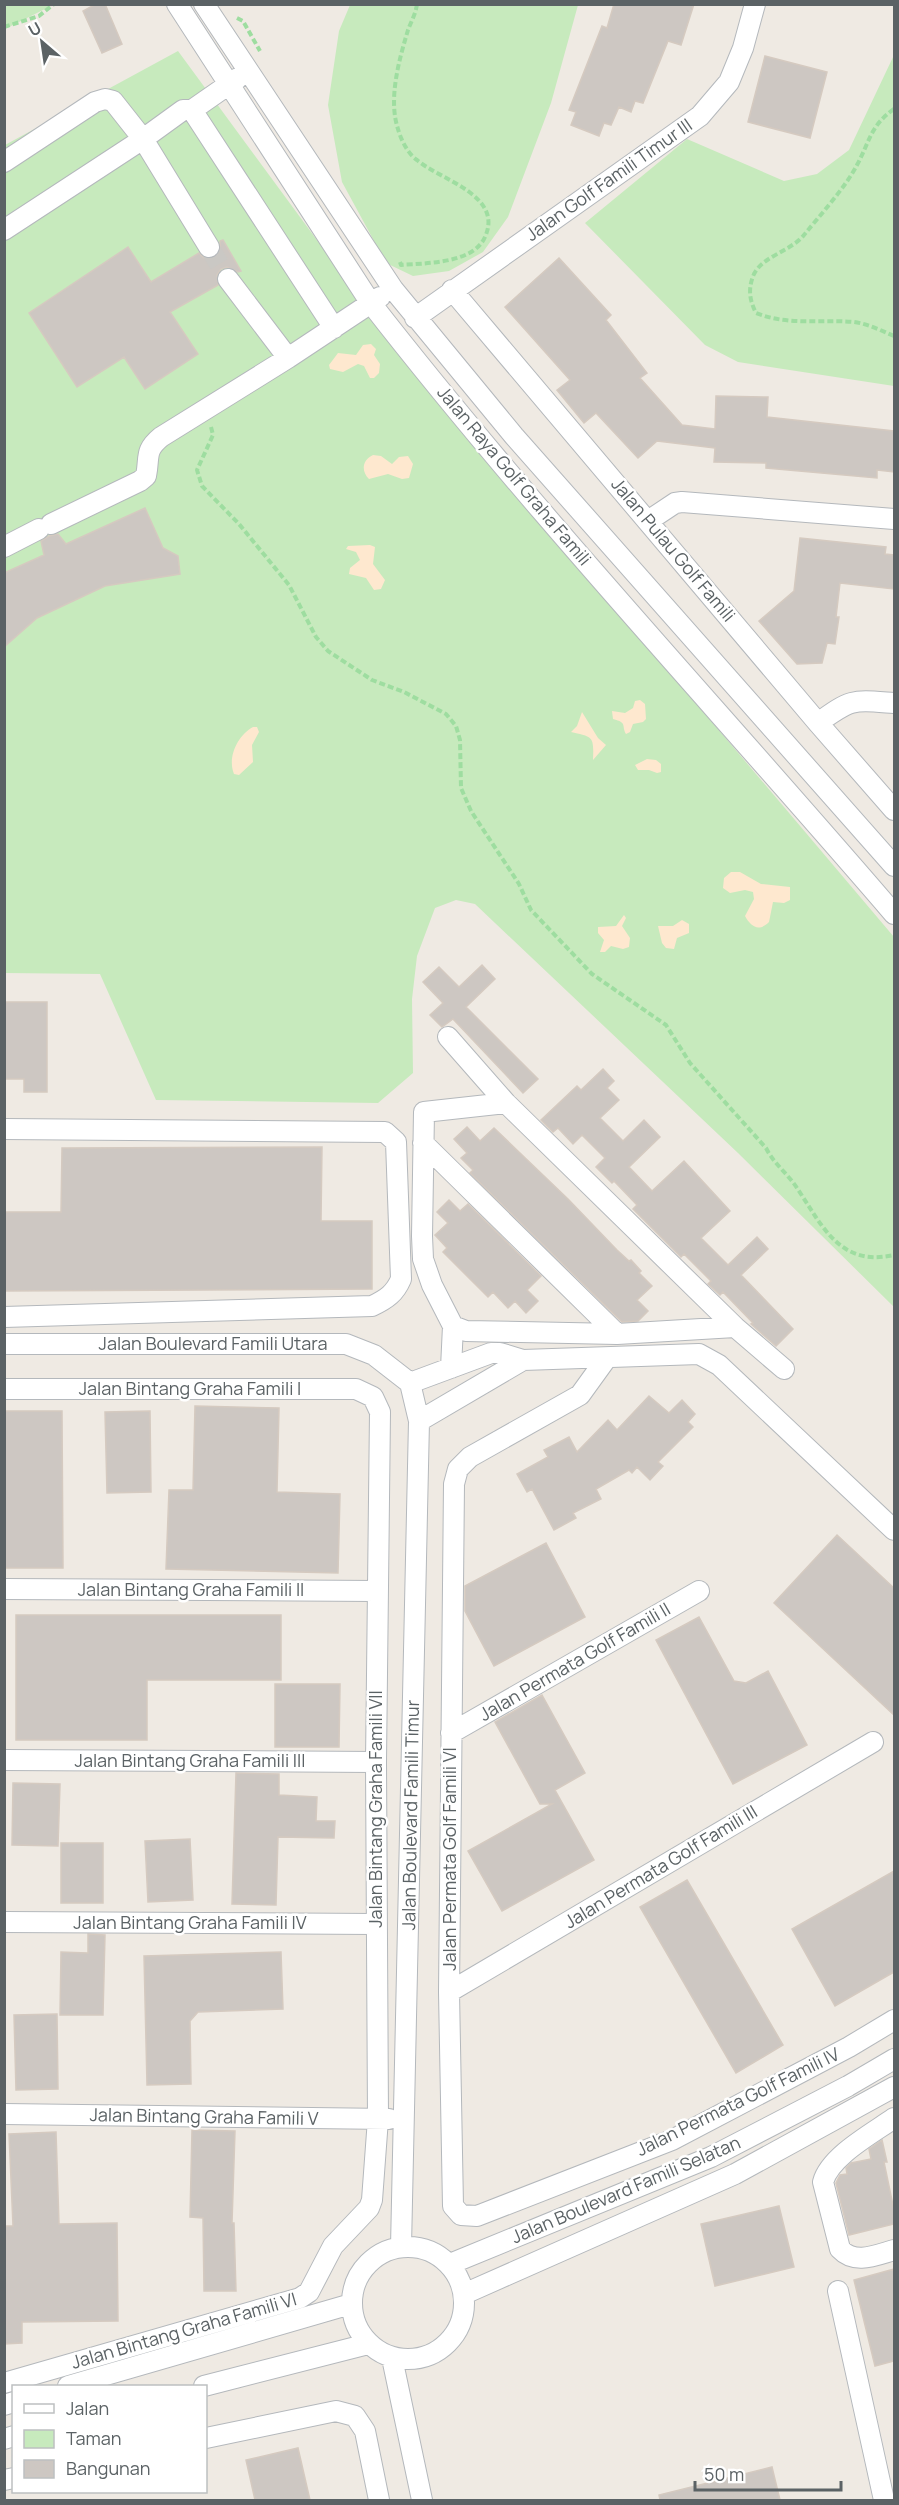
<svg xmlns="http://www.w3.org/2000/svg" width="899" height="2505" font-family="Manrope,sans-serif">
  <rect width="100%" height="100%" fill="#efeae3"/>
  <!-- green -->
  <path fill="#c7eabd" d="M5,4H53V5L5,29Z
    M350,5H578L551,103L508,217L483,252L449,271L413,276L386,263L342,182L328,105L339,31Z
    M178,51L361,300L475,442L894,937V1307L738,1153L475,904L456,900L435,908L417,956L412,999L413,1073L378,1103L156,1100L100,974L5,973V145Z
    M894,55V386L738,362L705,345L585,223L687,139L784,181L817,174L849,150Z"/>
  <!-- sand -->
  <path fill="#fee8cf" d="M371,344L376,349L374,355L380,364L379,373L374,378H370L364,366L358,364L343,372L330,369L329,365L338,353L356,355L363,345Z
    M373,455L381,456L392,464L399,457L408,456L413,464L409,478L402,479L388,474L369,479C361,471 362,460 373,455Z
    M370,545L375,547L373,564L385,580L381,589L374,590L366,578L349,574L350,568L360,560L356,552L346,549L348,546Z
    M635,701L640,700L645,704L646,719L643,722L633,724L630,732L626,734C621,725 628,723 613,719L612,711L625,713L633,708Z
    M582,712L598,738L606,745L593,760C594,736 593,737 571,732L577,726Z
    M253,727H257L259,732L252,745L253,762L239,775L234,774C227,757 238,735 253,727Z
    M647,759L656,760L661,764V772L657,773L649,770H638L635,765Z
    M731,872H740L761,884L790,887V900L784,903L773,902L769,922C759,932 751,927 745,916L754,899L753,892L745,890L730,893L723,888L724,878Z
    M624,915L626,918L622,926L630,938L629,947L623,949L611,946L605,952H600L604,940L598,933V927L616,926Z
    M682,920L689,924V933L677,938L674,949L666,948L662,943L658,926H673Z"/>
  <!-- building -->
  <path fill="#cdc7c2" stroke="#d5cac0" stroke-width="1.5" d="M96,4H105L122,44L102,53L83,11Z
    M614,4H694L681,45L668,41L643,103L635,101L631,112L619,107L611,125L604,123L599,136L571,125L576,112L569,110L602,26L607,28Z
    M765,56L827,72L810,138L748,122Z
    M223,240L241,271L238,272L227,267L221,269L217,275L218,285L170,312L198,354L145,389L124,357L77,387L29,313L128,247L151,282L199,253L204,258L215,257L220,252V241Z
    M559,258L611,315L606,320L647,373L640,378L682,425L715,429L716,396L768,397L767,417L894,431V472L877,470V478L766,468V463L714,462L715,448L657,441L638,458L596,413L584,423L557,390L570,380L505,307Z
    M145,508L163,548L178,556L180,574L105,586L37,618L4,647V573L44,555L41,541L49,536L58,534L66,544Z
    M800,538L886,547L885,554L894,555V589L840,583L836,617H839L835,644L827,643L822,663L797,664L759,621L794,591Z
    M482,965L495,979L466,1007L538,1079L523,1093L453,1019L442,1027L430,1015L443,1003L423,982L439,967L459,987Z
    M4,1002H47V1092H24V1079H4Z
    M603,1069L614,1081L607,1088L619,1100L600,1118L623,1141L644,1120L660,1137L629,1167L652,1191L684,1161L730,1211L701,1238L728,1265L757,1237L768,1249L741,1275L793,1329L776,1346L751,1324L753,1323L723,1292L720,1295L708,1284L711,1281L684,1254L681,1257L633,1209L637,1205L614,1181L612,1183L596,1167L605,1158L582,1135L573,1144L558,1128L553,1132L541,1120L577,1086L581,1090Z
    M467,1127L480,1141L494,1128L568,1199L617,1250L629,1261L631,1260L641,1271L639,1273L652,1286L637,1300L648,1311L638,1321L622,1322L470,1173L473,1170L461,1158L467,1153L454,1139Z
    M322,1147L321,1221H372V1289L4,1291V1212H61L62,1148Z
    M449,1200L460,1211L468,1204L541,1276L527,1290L538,1301L526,1313L515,1301L508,1308L493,1292L488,1297L443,1252L447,1248L435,1235L448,1223L437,1212Z
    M649,1396L669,1413L682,1400L695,1414L688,1422L693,1427L658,1462L663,1466L650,1480L637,1467L632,1473L629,1470L596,1489L601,1499L573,1513L576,1518L554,1530L532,1489L527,1492L517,1474L548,1457L544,1450L569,1437L577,1452L608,1420L617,1430Z
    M195,1406L279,1408L277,1492L340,1494L338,1573L166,1569L169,1490H193Z
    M4,1411H62L63,1568H4Z
    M150,1411L151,1492L107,1493L105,1412Z
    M837,1535L894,1588V1715L774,1603Z
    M546,1543L585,1617L494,1666L465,1611V1586Z
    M16,1615H281V1680H147V1740H16Z
    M699,1617L734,1681L746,1683L768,1671L807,1745L733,1784L656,1640Z
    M275,1684H340L339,1747H275Z
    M542,1695L585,1773L555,1790L594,1860L502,1911L468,1851L552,1804H540L495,1722Z
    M236,1773L279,1774V1795L317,1797L316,1821H335L334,1838L278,1837L276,1905L232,1904Z
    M13,1783L60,1784L58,1846L12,1845Z
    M190,1839L193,1900L148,1902L145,1841Z
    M61,1843H103V1903H61Z
    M894,1871V1972L835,2006L792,1929Z
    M687,1880L783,2045L736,2073L640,1907Z
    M88,1934L105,1935L103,2015H60L61,1952L88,1953Z
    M281,1952L283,2009L198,2012L190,2021L191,2084L147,2085L144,1956Z
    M57,2014L58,2089L16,2090L14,2015Z
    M192,2130L235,2131L232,2223H234L236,2291H204L203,2218L190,2217Z
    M56,2132L59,2224L117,2223L118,2321L22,2322V2343L4,2344V2226H13L9,2134Z
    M882,2140L887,2162H884L894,2210V2224L849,2235L836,2183L840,2175L847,2174L846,2168L851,2163L871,2159L869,2149Z
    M779,2206L794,2267L715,2286L701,2224Z
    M894,2269V2361L875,2366L854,2280Z
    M298,2448L310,2500H255L246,2460Z
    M772,2467L780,2500H660L659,2495Z"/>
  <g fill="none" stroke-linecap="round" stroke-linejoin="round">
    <!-- minor-tunnel -->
    <path stroke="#cac8c4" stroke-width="20" stroke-dasharray="20 10" stroke-linecap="butt" d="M209,247L228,279"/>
    <defs>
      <path id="minor" d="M177,4L370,302C535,514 720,711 894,914
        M204,4L393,289L514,436L894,866
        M192,110L238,78
        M4,162L95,102L105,99L113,101L143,139L4,230
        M209,247L143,139L183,110H192L334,328
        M228,279L288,358
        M452,290L818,723L894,810
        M415,318L700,116L729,82L743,48L755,4
        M648,521L675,503L682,502L894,519
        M51,524L140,481L146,476C150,457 144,451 161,437L288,358L380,297
        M4,547L39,529
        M818,723C852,698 853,700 894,703
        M448,1037L506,1103L735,1327L784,1369
        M506,1103L424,1112L422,1236L423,1259L432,1285L453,1326L466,1331L617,1334
        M4,1129L385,1132L396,1142L401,1279C395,1293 387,1299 372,1306L4,1317
        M423,1143L617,1334L735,1327
        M4,1344H346L374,1355L410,1383
        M606,1359L580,1395L470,1457L458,1469L454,1484L449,1992L453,2206L461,2215L477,2216L672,2140L849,2047L894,2020
        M451,1368L453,1326
        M410,1383L491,1353H500L523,1360L699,1354L719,1365L894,1530
        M4,1389H356L373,1397L380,1412L376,1762L378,2119L372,2200L369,2208L333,2246L309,2292L300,2298L4,2383
        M419,1421L523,1360
        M4,1589L377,1591
        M451,1733L699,1591
        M4,1760L376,1762
        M4,1922L375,1924
        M449,1992L873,1742
        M4,2114L389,2119
        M894,2118C873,2133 830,2156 823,2182L840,2249C855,2265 876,2255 894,2250
        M401,2247L419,1421L410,1383
        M352 2303a56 56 0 1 1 112 0a56 56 0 1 1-112 0Z
        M450,2264L711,2157L848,2086L894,2059
        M838,2291L884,2500
        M464,2294L735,2174L894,2087
        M392,2358L422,2500
        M68,2386L351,2304
        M204,2386L368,2344
        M4,2405L14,2402
        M206,2438L336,2411L355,2416L365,2431L379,2500
        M4,2439L14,2436
        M4,2480L14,2478"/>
    </defs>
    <!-- minor casing -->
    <use href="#minor" stroke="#b4b8bc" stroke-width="22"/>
    <!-- path -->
    <path stroke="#9edda0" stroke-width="4" stroke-dasharray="6 3" stroke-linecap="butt" d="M237,18L243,21L260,51
      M4,27L39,16L54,4
      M894,109C870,126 870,141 857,165C845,188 821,214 804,235C791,251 763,256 754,274C748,288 749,299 756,313C788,326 821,319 854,322C869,324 882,331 894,336
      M400,262L401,265C425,263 473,264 485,237C504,195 440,180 417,160C408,154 401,140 398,129C388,99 399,60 408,30C411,22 416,13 417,4
      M211,427L213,435L197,470L202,486L239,524L289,585L316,637L328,651L372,680L404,692L446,714L456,726L460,740L461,788L471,811L519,884L531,910L592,974L666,1025L690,1063L766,1148C774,1164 788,1174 797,1188C823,1227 840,1267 894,1255"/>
    <!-- minor -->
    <use href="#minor" stroke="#fff" stroke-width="20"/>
  </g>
  <g text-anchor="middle" stroke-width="5" stroke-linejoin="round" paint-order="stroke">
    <!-- street labels -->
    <g font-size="18" fill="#5b6265" stroke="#fff">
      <text transform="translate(609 180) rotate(-35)" y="6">Jalan Golf Famili Timur III</text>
      <text transform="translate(514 476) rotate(50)" y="6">Jalan Raya Golf Graha Famili</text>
      <text transform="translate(673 550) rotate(50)" y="6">Jalan Pulau Golf Famili</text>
      <text x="213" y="1350">Jalan Boulevard Famili Utara</text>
      <text x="190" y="1395">Jalan Bintang Graha Famili I</text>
      <text x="191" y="1596">Jalan Bintang Graha Famili II</text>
      <text transform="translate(575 1662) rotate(-30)" y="6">Jalan Permata Golf Famili II</text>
      <text x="190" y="1767">Jalan Bintang Graha Famili III</text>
      <text transform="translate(376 1809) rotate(-90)" y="6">Jalan Bintang Graha Famili VII</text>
      <text transform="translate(411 1815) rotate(-89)" y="6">Jalan Boulevard Famili Timur</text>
      <text transform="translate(450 1859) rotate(-90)" y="6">Jalan Permata Golf Famili VI</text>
      <text transform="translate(661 1867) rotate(-31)" y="6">Jalan Permata Golf Famili III</text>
      <text x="190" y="1929">Jalan Bintang Graha Famili IV</text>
      <text transform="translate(738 2102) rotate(-26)" y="6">Jalan Permata Golf Famili IV</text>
      <text transform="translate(204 2117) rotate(1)" y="6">Jalan Bintang Graha Famili V</text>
      <text transform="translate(626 2190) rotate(-23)" y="6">Jalan Boulevard Famili Selatan</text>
      <text transform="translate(184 2331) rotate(-16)" y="6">Jalan Bintang Graha Famili VI</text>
    </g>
  </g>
  <!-- border -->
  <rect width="899" height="2505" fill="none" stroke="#5b6265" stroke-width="12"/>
  <!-- legend -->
  <rect x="12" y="2385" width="195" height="108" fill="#ffffff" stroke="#bdc0c1" stroke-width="1.5"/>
  <rect x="24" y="2404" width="30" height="9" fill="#ffffff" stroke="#bdc0c1" stroke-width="1.5"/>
  <text x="66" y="2415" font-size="18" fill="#5b6265">Jalan</text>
  <rect x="24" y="2430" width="30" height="18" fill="#c7eabd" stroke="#bdc0c1" stroke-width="1.5"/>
  <text x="66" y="2445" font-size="18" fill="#5b6265">Taman</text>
  <rect x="24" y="2460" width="30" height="18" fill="#cdc7c2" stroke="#bdc0c1" stroke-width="1.5"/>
  <text x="66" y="2475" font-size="18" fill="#5b6265">Bangunan</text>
  <!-- north arrow -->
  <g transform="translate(42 42) rotate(331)" stroke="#ffffff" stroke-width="4.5" paint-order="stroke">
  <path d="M0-4.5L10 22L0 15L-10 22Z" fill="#5b6265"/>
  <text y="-9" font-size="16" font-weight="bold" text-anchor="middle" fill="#5b6265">U</text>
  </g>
  <!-- scale -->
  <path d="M695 2481v9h146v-9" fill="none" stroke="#5b6265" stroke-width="3"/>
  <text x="704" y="2481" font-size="18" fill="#5b6265" stroke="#ffffff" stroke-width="4.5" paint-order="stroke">50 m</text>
</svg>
